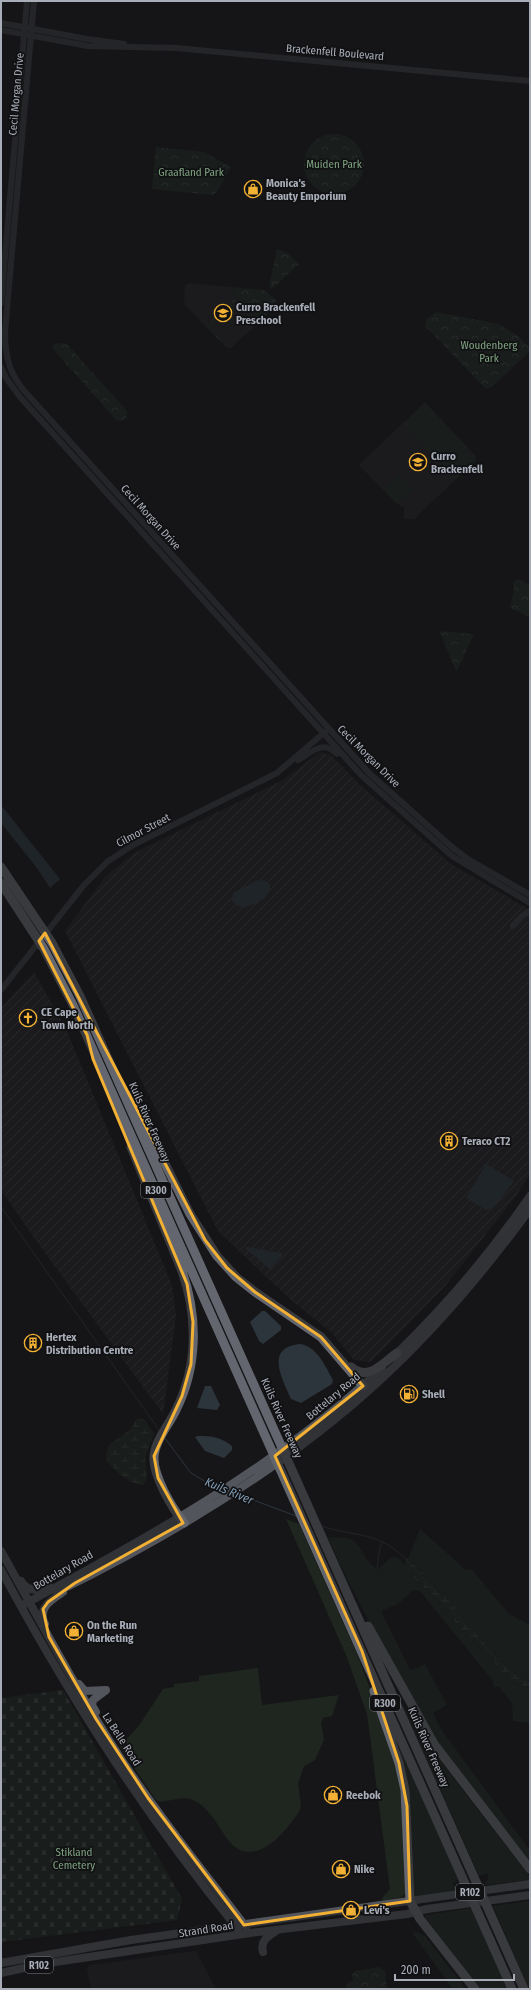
<svg xmlns="http://www.w3.org/2000/svg" width="531" height="1990" font-family="'Fira Sans Condensed',sans-serif">
  <defs>
    <pattern id="industrial-furrows" width="10" height="10" patternUnits="userSpaceOnUse"><rect width="10" height="10" fill="#222225"/><path d="M-1 1l2-2M0 10L10 0M9 11l2-2" fill="none" stroke="#3f3f43"/></pattern>
    <pattern id="wetland-marsh" width="20" height="14" patternUnits="userSpaceOnUse"><rect width="20" height="14" fill="#1e261f"/><path d="M1 5h8M5 5V1M11 12h8M15 12V8" fill="none" stroke="#3c433d"/></pattern>
    <pattern id="cemetery-stones" width="16" height="16" patternUnits="userSpaceOnUse"><rect width="16" height="16" fill="#1e261f"/><path d="M2 7V4a2 2 0 0 1 4 0v3zM10 15v-3a2 2 0 0 1 4 0v3z" fill="#3c433d"/></pattern>
    <pattern id="park-crowns" width="20" height="18" patternUnits="userSpaceOnUse"><rect width="20" height="18" fill="#1e261f"/><path d="M2 6a3 3 0 1 1 6 0M12 15a3 3 0 1 1 6 0" fill="none" stroke="#3c433d"/></pattern>
  </defs>
  <rect width="100%" height="100%" fill="#161618"/>
  <!-- built -->
  <path fill="#222225" d="M188,283L228,287L260,321L231,348H227L185,305L184,300L185,286Z
    M425,402L476,456V460L414,519H404V508L396,503L359,465Z
    M196,1951L216,1989H91L87,1969L90,1965Z"/>
  <!-- industrial -->
  <path fill="url(#industrial-furrows)" d="M320,752L331,755L359,784L451,864L530,910V1174L516,1196L445,1286L371,1362L354,1360L332,1333L292,1301L218,1231L65,931L105,877L134,853L283,780Z
    M34,972L66,1029L172,1285L176,1316L163,1414L37,1242L1,1190V1008Z"/>
  <!-- grass -->
  <path fill="#1e261f" d="M425,403L468,448L466,450L476,460L456,479L403,424Z
    M399,474L414,489L398,504L383,489Z
    M286,1519L299,1524L358,1656L395,1758L400,1779L406,1893L402,1897L382,1901V1898L390,1889L367,1714L346,1655Z
    M420,1529L466,1570H472L509,1614L530,1625V1681C499,1667 478,1634 456,1609L452,1601L408,1559Z
    M331,1537C337,1538 345,1537 351,1539C364,1546 363,1564 379,1569L390,1558L397,1557L403,1563L406,1570L439,1602L469,1639L494,1661L497,1668L514,1683L530,1688V1723L513,1721L512,1703L499,1687H494L493,1681L420,1591L413,1590L398,1604L381,1611L410,1670H412L425,1664L447,1705L433,1713L441,1729L530,1851V1863L438,1744L388,1657L348,1581L328,1538Z
    M258,1668L262,1705L339,1695L332,1716L323,1718L321,1723L324,1740L315,1760L304,1766L298,1784L301,1805L300,1810C286,1832 254,1872 228,1840C219,1828 211,1810 197,1802C181,1792 165,1806 156,1800L120,1747L140,1724L163,1689L174,1687V1684L199,1681V1676Z
    M408,1709L441,1762L530,1877L529,1880L484,1885L488,1880V1873L479,1876L405,1710Z
    M401,1750L458,1879L452,1884L463,1889L414,1896L399,1751Z
    M530,1901V1989H529L493,1906Z
    M471,1908L507,1989H481L425,1918L426,1915Z
    M416,1932L425,1936L466,1989H453L413,1934Z"/>
  <!-- wetland -->
  <path fill="url(#wetland-marsh)" d="M139,1418L145,1420L154,1434L145,1458L147,1479L143,1485C130,1484 111,1469 106,1458L109,1445L131,1429L136,1420Z
    M407,1558L452,1601L456,1609C479,1633 499,1667 530,1681V1688L514,1683L497,1668L494,1661L469,1639L439,1602L406,1570L404,1566Z"/>
  <!-- cemetery -->
  <path fill="url(#cemetery-stones)" d="M63,1690L182,1899L177,1920L1,1942V1698Z"/>
  <!-- park -->
  <path fill="url(#park-crowns)" d="M304 164a30 30 0 1 1 60 0a30 30 0 1 1-60 0Z
    M156,147L204,152L231,167L217,192L213,195L152,189Z
    M277,249L289,254L299,264L272,289L269,287Z
    M228,287L264,290L276,300V306L260,321Z
    M234,299L237,303L232,308L235,311L226,321L221,316L211,326L223,339L220,341L206,326Z
    M436,312L498,324L517,335L529,347V352L492,387L486,389L425,326L426,320Z
    M57,343L67,344L127,411V417L122,421L116,420L53,349L52,346Z
    M517,579L530,585V617L510,608L514,589L513,583Z
    M439,631L474,634L457,671H456Z
    M379,1967L385,1971L387,1989H345L349,1982L353,1981L352,1974L355,1971Z"/>
  <!-- water -->
  <path fill="#2c353c" d="M1,805L60,879L50,888L37,868L1,823Z
    M258,880L266,881L270,885C271,900 255,903 244,908L238,906L232,901L233,893Z
    M486,1164L514,1181L493,1208L486,1210L466,1198Z
    M247,1247L281,1253L283,1255L270,1269L245,1248Z
    M262,1311H265L281,1326V1330L263,1344L259,1341L250,1322Z
    M301,1344C318,1348 325,1366 333,1380L332,1384L301,1403L291,1399C282,1378 264,1347 301,1344Z
    M205,1386H211L220,1405L217,1410L197,1408Z
    M198,1436C212,1436 221,1437 232,1446V1450L224,1458L205,1451L195,1437Z"/>
  <g fill="none" stroke-linecap="round" stroke-linejoin="round">
    <!-- stream -->
    <path stroke="#2c353c" stroke-width="1" d="M1,1207L159,1430
      M164,1437L191,1473L218,1489
      M237,1494L296,1516
      M321,1526C341,1533 363,1533 383,1542C403,1552 419,1574 434,1590C458,1617 483,1645 508,1671L520,1681L530,1684
      M377,1568C379,1560 378,1548 383,1542"/>
    <!-- minor -->
    <path stroke="#37383d" stroke-width="6" d="M34,1L5,332C5,358 10,376 28,395L369,773L453,848L468,859L530,895
      M1,23L87,39L124,44
      M1,30L88,46L176,48L530,81
      M1,303L27,1
      M1,367L6,378L20,397L361,775L452,856L530,903
      M298,760C313,751 323,740 337,754
      M513,926L523,915L530,911
      M1,990L84,885L107,862L133,845L277,773L326,731"/>
    <!-- major -->
    <path stroke="#53555c" stroke-width="8" d="M393,1357C444,1308 490,1254 530,1196
      M1,1551C40,1621 78,1692 121,1759C160,1818 204,1872 246,1927
      M1,1570C69,1697 147,1818 238,1929
      M21,1581C27,1592 38,1591 49,1586
      M57,1592C171,1536 283,1469 377,1383C434,1331 484,1272 530,1209
      M21,1606C148,1538 276,1467 382,1368
      M45,1624C37,1608 51,1600 63,1592
      M79,1684L85,1691L106,1690
      M96,1712L92,1705L93,1700L105,1691
      M263,1952C260,1941 268,1936 276,1931
      M1,1963L131,1940L530,1884
      M1,1973L42,1964L250,1933L407,1914L427,1909L530,1895"/>
    <!-- highway -->
    <path stroke="#63666e" stroke-width="9" d="M1,867L52,943L80,996L524,1989
      M1,883L44,949L73,1005L512,1989
      M131,1095L190,1214L217,1256L236,1277L255,1292L321,1337L363,1386
      M131,1147L182,1271C198,1316 198,1366 176,1410C169,1425 155,1440 154,1457C153,1476 172,1508 184,1523
      M351,1367C369,1382 382,1363 397,1353
      M368,1626L434,1744L530,1869
      M374,1691L399,1763L405,1790L410,1901L420,1919L475,1989"/>
  </g>
  <!-- marked area -->
  <path d="M0 0H531V1990H0ZM45,933L205,1240L227,1268L255,1292L321,1337L363,1386L275,1456L362,1651L399,1763L407,1806L410,1901L244,1925L148,1798L96,1719L49,1637L43,1609L48,1602L75,1583L183,1523L158,1478L154,1456L182,1396L191,1364L193,1322L187,1284L93,1059L87,1035L39,941Z" fill="#161618" fill-opacity=".55" fill-rule="evenodd"/>
  <path fill="none" stroke="#f2b134" stroke-width="3" stroke-linejoin="round" d="M45,933L205,1240L227,1268L255,1292L321,1337L363,1386L275,1456L362,1651L399,1763L407,1806L410,1901L244,1925L148,1798L96,1719L49,1637L43,1609L48,1602L75,1583L183,1523L158,1478L154,1456L182,1396L191,1364L193,1322L187,1284L93,1059L87,1035L39,941Z"/>
  <!-- icons -->
  <defs>
    <symbol id="shop-ring" viewBox="-11 -11 22 22"><circle r="9.5" fill="#111113" stroke="#f2b134" stroke-width="1.5"/><path d="M-5-2.5h2.3a2.7 3.5 0 0 1 5.4 0H5L5.5 6h-11ZM-1.5-2.5h3a1.5 2.3 0 0 0-3 0Z" fill="#f2b134"/></symbol>
    <symbol id="school-ring" viewBox="-11 -11 22 22"><circle r="9.5" fill="#111113" stroke="#f2b134" stroke-width="1.5"/><path d="M0-5L7-2L0 1L-7-2ZM-4 1L0 2.5L4 1V4Q0 6-4 4Z" fill="#f2b134"/></symbol>
    <symbol id="church-ring" viewBox="-11 -11 22 22"><circle r="9.5" fill="#111113" stroke="#f2b134" stroke-width="1.5"/><path d="M-1.2-6h2.4v3.5h3.3v2.4h-3.3V6h-2.4V-.1h-3.3v-2.4h3.3Z" fill="#f2b134"/></symbol>
    <symbol id="building-ring" viewBox="-11 -11 22 22"><circle r="9.5" fill="#111113" stroke="#f2b134" stroke-width="1.5"/><path d="M-4-6H4V6H1V3H-1V6H-4ZM-2.5-4.3h1.7v1.8h-1.7ZM.8-4.3h1.7v1.8H.8ZM-2.5-1h1.7V.8h-1.7ZM.8-1h1.7V.8H.8Z" fill="#f2b134"/></symbol>
    <symbol id="fuel-ring" viewBox="-11 -11 22 22"><circle r="9.5" fill="#111113" stroke="#f2b134" stroke-width="1.5"/><path d="M-5.5-6h7V0h2V4h1.3V-2.5L3-4.5l.8-.8L6-3V5H2.5V1h-1V6h-7ZM-4.2-4.7v3.2H.2V-4.7Z" fill="#f2b134"/></symbol>
  </defs>
  <g fill-rule="evenodd">
    <use href="#shop-ring" x="243" y="179" width="20" height="20"/>
    <use href="#school-ring" x="213" y="303" width="20" height="20"/>
    <use href="#school-ring" x="408" y="452" width="20" height="20"/>
    <use href="#church-ring" x="18" y="1008" width="20" height="20"/>
    <use href="#building-ring" x="439" y="1131" width="20" height="20"/>
    <use href="#building-ring" x="23" y="1333" width="20" height="20"/>
    <use href="#fuel-ring" x="399" y="1384" width="20" height="20"/>
    <use href="#shop-ring" x="64" y="1621" width="20" height="20"/>
    <use href="#shop-ring" x="323" y="1785" width="20" height="20"/>
    <use href="#shop-ring" x="331" y="1859" width="20" height="20"/>
    <use href="#shop-ring" x="341" y="1900" width="20" height="20"/>
  </g>
  <g text-anchor="middle" stroke-width="3.5" stroke-linejoin="round" paint-order="stroke">
    <!-- shield labels -->
    <g fill="#111113" stroke="#7b7e86" stroke-width="1">
      <rect x="141" y="1182" width="30" height="16" rx="3"/>
      <rect x="370" y="1695" width="30" height="16" rx="3"/>
      <rect x="456" y="1884" width="28" height="16" rx="3"/>
      <rect x="25" y="1957" width="28" height="16" rx="3"/>
    </g>
    <g font-size="10" font-weight="bold" fill="#a8adb8">
      <text x="156" y="1194">R300</text>
      <text x="385" y="1707">R300</text>
      <text x="470" y="1896">R102</text>
      <text x="39" y="1969">R102</text>
    </g>
    <!-- street labels -->
    <g font-size="11" fill="#a8adb8" stroke="#111113">
      <text transform="translate(335 52) rotate(5)" y="4">Brackenfell Boulevard</text>
      <text transform="translate(16 94) rotate(-85)" y="4">Cecil Morgan Drive</text>
      <text transform="translate(151 517) rotate(48)" y="4">Cecil Morgan Drive</text>
      <text transform="translate(369 756) rotate(45)" y="4">Cecil Morgan Drive</text>
      <text transform="translate(143 830) rotate(-28)" y="4">Cilmor Street</text>
      <text transform="translate(150 1122) rotate(66)" y="4">Kuils River Freeway</text>
      <text transform="translate(333 1396) rotate(-40)" y="4">Bottelary Road</text>
      <text transform="translate(282 1418) rotate(66)" y="4">Kuils River Freeway</text>
      <text transform="translate(63 1570) rotate(-30)" y="4">Bottelary Road</text>
      <text transform="translate(122 1739) rotate(57)" y="4">La Belle Road</text>
      <text transform="translate(429 1747) rotate(66)" y="4">Kuils River Freeway</text>
      <text transform="translate(206 1929) rotate(-9)" y="4">Strand Road</text>
    </g>
    <!-- park labels -->
    <g font-size="11" fill="#7fa381" stroke="#111113">
      <text x="334" y="168">Muiden Park</text>
      <text x="191" y="176">Graafland Park</text>
      <text x="489" y="349">Woudenberg<tspan x="489" dy="13">Park</tspan></text>
      <text x="74" y="1856">Stikland<tspan x="74" dy="13">Cemetery</tspan></text>
    </g>
    <!-- poi labels -->
    <g font-size="11" font-weight="bold" fill="#a8adb8" stroke="#111113" text-anchor="start">
      <text x="266" y="187">Monica's<tspan x="266" dy="13">Beauty Emporium</tspan></text>
      <text x="236" y="311">Curro Brackenfell<tspan x="236" dy="13">Preschool</tspan></text>
      <text x="431" y="460">Curro<tspan x="431" dy="13">Brackenfell</tspan></text>
      <text x="41" y="1016">CE Cape<tspan x="41" dy="13">Town North</tspan></text>
      <text x="462" y="1145">Teraco CT2</text>
      <text x="46" y="1341">Hertex<tspan x="46" dy="13">Distribution Centre</tspan></text>
      <text x="422" y="1398">Shell</text>
      <text x="87" y="1629">On the Run<tspan x="87" dy="13">Marketing</tspan></text>
      <text x="346" y="1799">Reebok</text>
      <text x="354" y="1873">Nike</text>
      <text x="364" y="1914">Levi's</text>
    </g>
    <!-- water labels -->
    <g font-size="12" font-style="italic" fill="#7f9bb3" stroke="#111113">
      <text transform="translate(229 1491) rotate(23)" y="4">Kuils River</text>
    </g>
  </g>
  <!-- border -->
  <rect width="531" height="1990" fill="none" stroke="#a8adb8" stroke-width="4"/>
  <!-- scale -->
  <path d="M395 1974v6h119v-6" fill="none" stroke="#a8adb8" stroke-width="2"/>
  <text x="401" y="1974" font-size="12" fill="#a8adb8" stroke="#111113" stroke-width="3" paint-order="stroke">200 m</text>
</svg>
